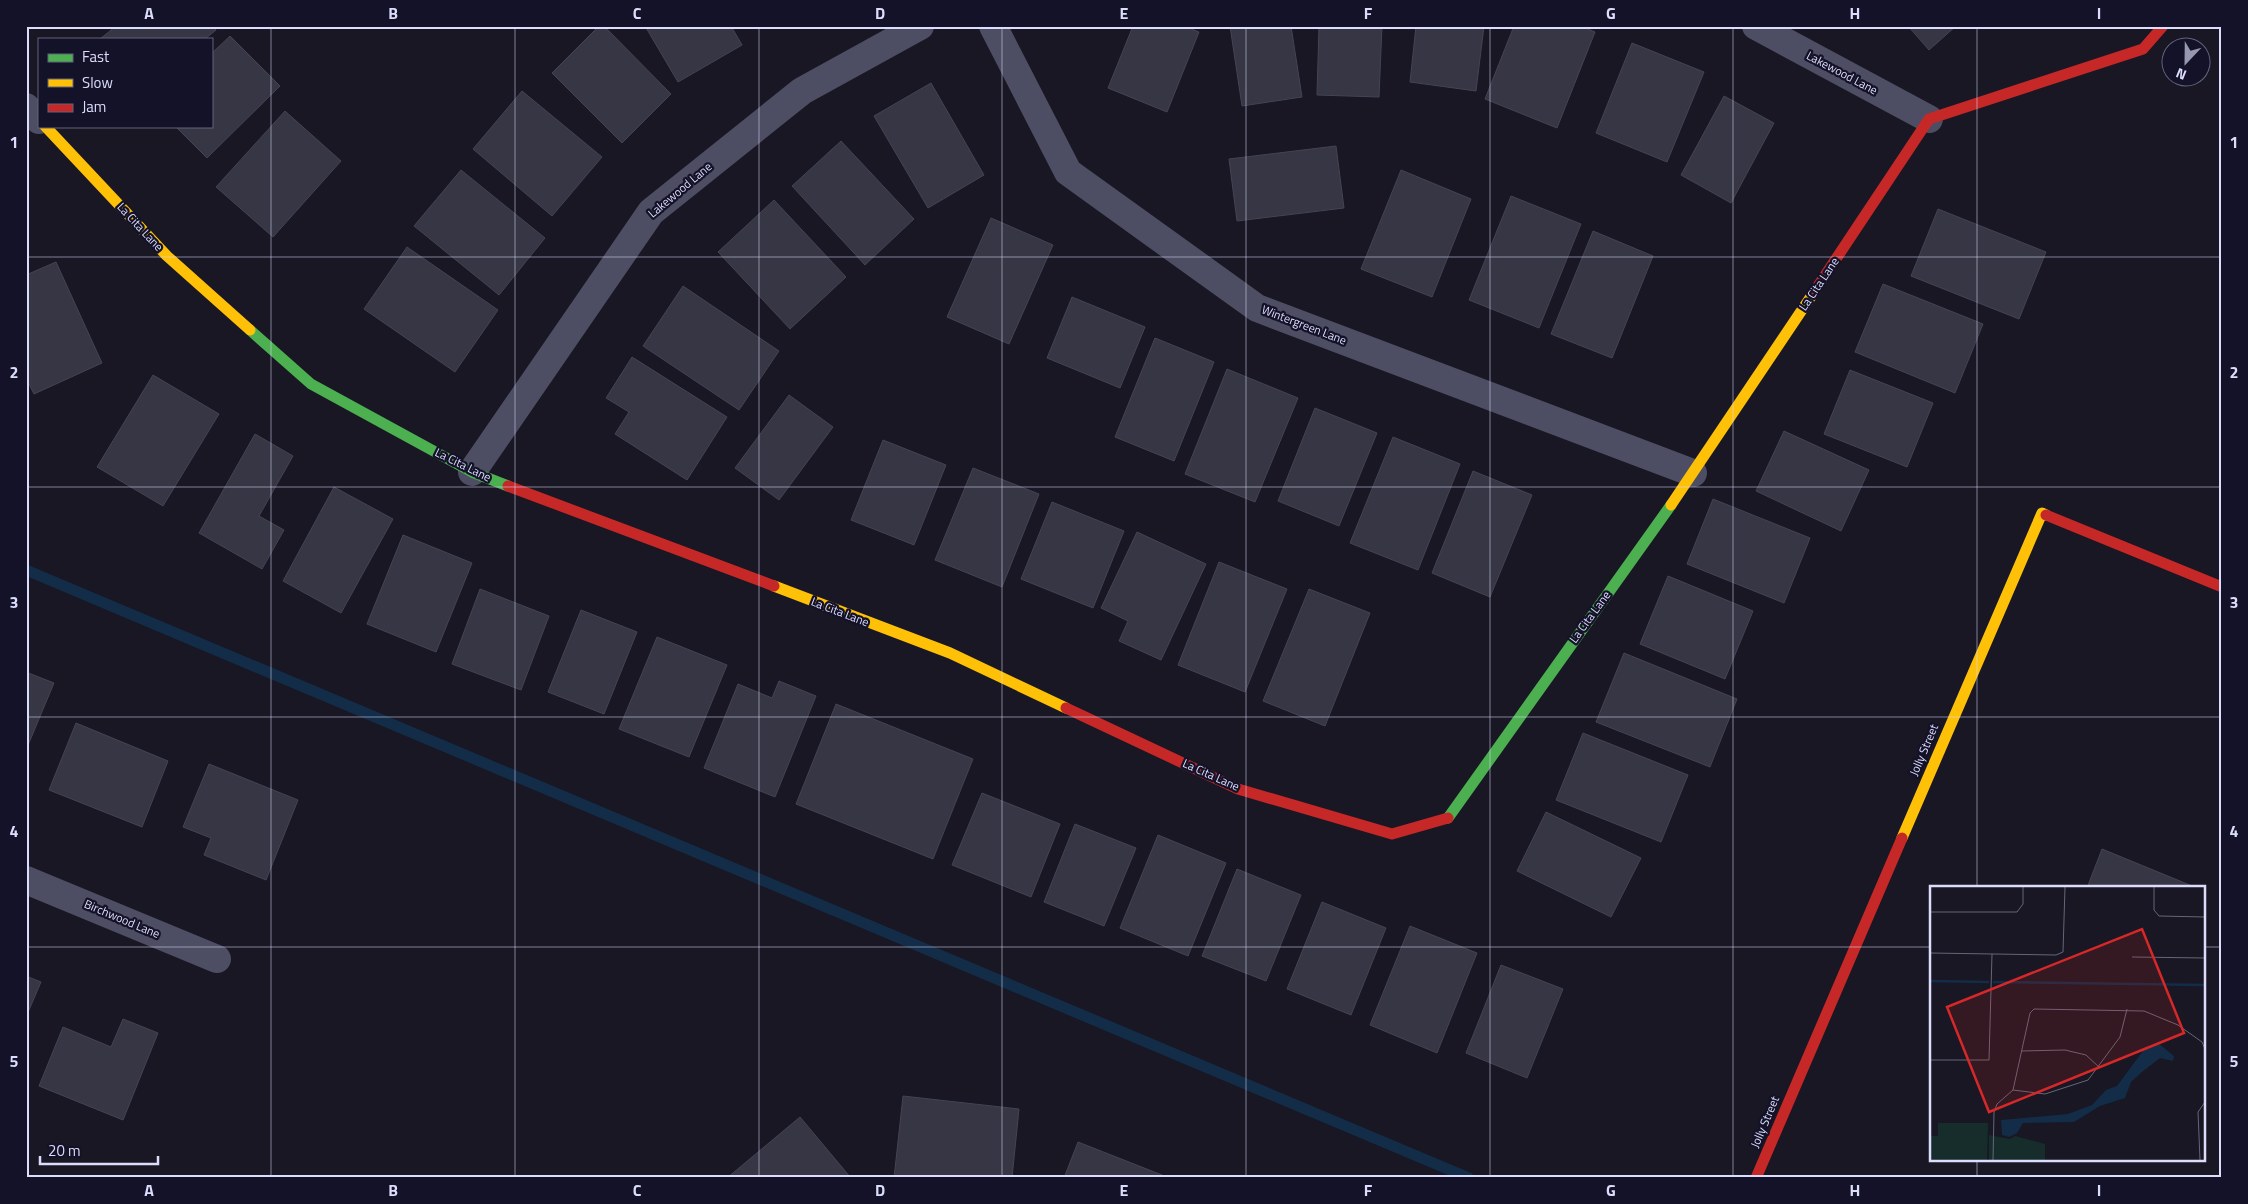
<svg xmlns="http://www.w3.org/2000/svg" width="2248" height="1204" font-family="'Titillium Web',sans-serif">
  <rect width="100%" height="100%" fill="#181723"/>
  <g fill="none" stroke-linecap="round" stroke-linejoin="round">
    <!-- stream -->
    <path stroke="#132c47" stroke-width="11" d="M26,570L1469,1178"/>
  </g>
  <!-- building -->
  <path fill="#363644" stroke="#454356" d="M116,26H213L216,30L205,39H100Z
    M599,26H604L671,94L622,143L552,73Z
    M645,26H731L742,45L678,82Z
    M1133,26H1184L1199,32L1167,112L1108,88Z
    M1230,26H1291L1302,97L1242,106Z
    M1319,26H1382L1379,97L1317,95Z
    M1416,26H1484L1476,91L1410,82Z
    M1514,26H1581L1595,32L1557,128L1485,99Z
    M1908,26H1956L1929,50Z
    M230,36L280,86L207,158L175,126H211V54Z
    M1632,43L1704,72L1667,162L1596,133Z
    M931,83L984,175L928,208L874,116Z
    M522,91L602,157L552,216L473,149Z
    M1724,96L1774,123L1731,203L1681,175Z
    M285,111L341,161L273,237L216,187Z
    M841,141L914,219L865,265L792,186Z
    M1336,146L1344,208L1237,221L1229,159Z
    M461,170L545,238L499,295L414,226Z
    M1401,170L1471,199L1432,297L1361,269Z
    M1511,196L1581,224L1539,328L1469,300Z
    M774,200L846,277L790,329L718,252Z
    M1938,209L2046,252L2019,319L1911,276Z
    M991,218L1053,245L1009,344L947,317Z
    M1593,231L1653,256L1612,358L1551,334Z
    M407,247L498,310L455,372L364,309Z
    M56,262L102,363L34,394L26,378V275Z
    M1883,284L1983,324L1955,393L1855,352Z
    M683,286L779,351L739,410L643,346Z
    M1072,297L1145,327L1120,388L1047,358Z
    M1155,338L1214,362L1174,461L1115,437Z
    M632,357L727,417L687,480L615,434L629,412L606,398Z
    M1227,369L1298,398L1255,502L1185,474Z
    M1850,370L1933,403L1907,467L1824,434Z
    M153,375L219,414L163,506L97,467Z
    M789,395L833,427L779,500L735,468Z
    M1315,408L1377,433L1339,526L1278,501Z
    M1784,431L1869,470L1841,531L1756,491Z
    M255,434L293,456L259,516L284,530L262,569L199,533Z
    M1393,437L1460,464L1418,570L1350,543Z
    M883,440L946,465L914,545L851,520Z
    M973,468L1039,494L1002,587L935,560Z
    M1473,471L1532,495L1490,597L1432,573Z
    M334,487L393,519L341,613L283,581Z
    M1713,499L1810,538L1784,603L1687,564Z
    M1052,502L1124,531L1093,608L1021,579Z
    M1137,532L1206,564L1161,660L1119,641L1128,621L1101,608Z
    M403,535L472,563L436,652L367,624Z
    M1219,562L1287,589L1245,692L1178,665Z
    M1668,576L1753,611L1725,679L1640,644Z
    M480,589L549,616L521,690L452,664Z
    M1309,589L1370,613L1325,726L1263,701Z
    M581,610L637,632L604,714L548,692Z
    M657,637L727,665L689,757L619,729Z
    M1624,653L1737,699L1710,767L1596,722Z
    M26,672L54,683L26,750Z
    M779,681L816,696L775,797L704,768L738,684L772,698Z
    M836,704L973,759L933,859L796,804Z
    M76,723L168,761L142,827L49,790Z
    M1583,733L1688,775L1661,842L1556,800Z
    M209,764L298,800L266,880L204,855L211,838L183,827Z
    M982,793L1060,824L1031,897L952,865Z
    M1546,812L1641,858L1611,917L1517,871Z
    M1075,824L1136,848L1104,926L1044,902Z
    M1158,835L1226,863L1188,956L1120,928Z
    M2102,849L2197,888H2087Z
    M1237,869L1301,895L1266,981L1202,956Z
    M1322,902L1386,928L1351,1015L1287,989Z
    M1410,926L1477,953L1437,1053L1370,1025Z
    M1501,965L1563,989L1527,1078L1466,1053Z
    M26,976L41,982L26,1017Z
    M123,1019L158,1033L123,1120L39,1086L63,1027L111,1047Z
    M903,1096L1019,1109L1012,1178H894Z
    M800,1117L851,1178H727Z
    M1078,1142L1162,1175L1161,1178H1064Z"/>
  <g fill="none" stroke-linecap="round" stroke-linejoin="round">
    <!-- street -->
    <path stroke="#4d4e63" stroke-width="28" d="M993,26L1068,172L1257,308L1693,473
      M1756,26L1929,119
      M26,107L39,120
      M472,472L651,212L802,91L920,26
      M26,880L217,959"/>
    <!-- fast -->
    <path stroke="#4caf50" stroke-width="11" d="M250,330L311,384L472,472L508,486
      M1448,818L1671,505"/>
    <!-- slow -->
    <path stroke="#ffc107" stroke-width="11" d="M45,126L167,256L250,330
      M1671,505L1814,292
      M774,586L950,653L1066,708
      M1902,838L2042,513L2046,515"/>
    <!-- jam -->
    <path stroke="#c62828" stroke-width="11" d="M1814,292L1929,119L2143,49L2163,26
      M508,486L774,586
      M2046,515L2222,587
      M1066,708L1238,789L1392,834L1448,818
      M1756,1178L1902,838"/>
  </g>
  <!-- grid -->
  <path fill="none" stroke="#dcdcfc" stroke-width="1" stroke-opacity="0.55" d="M271,26V1178M515,26V1178M759,26V1178M1002,26V1178M1246,26V1178M1490,26V1178M1733,26V1178M1977,26V888M26,257H2222M26,487H2222M26,717H2222M26,947H1932M2204,947H2222M1977,1160V1178"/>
  <g text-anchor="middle" stroke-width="4.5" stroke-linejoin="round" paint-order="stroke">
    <!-- street labels -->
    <g font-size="12" fill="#dcdcfc" stroke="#131228">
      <text transform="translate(1842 73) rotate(28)" y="4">Lakewood Lane</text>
      <text transform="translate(680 190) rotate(-40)" y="4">Lakewood Lane</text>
      <text transform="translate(140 227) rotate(47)" y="4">La Cita Lane</text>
      <text transform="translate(1819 284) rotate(-56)" y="4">La Cita Lane</text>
      <text transform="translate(1304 325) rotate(21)" y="4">Wintergreen Lane</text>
      <text transform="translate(463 465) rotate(26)" y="4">La Cita Lane</text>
      <text transform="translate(840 612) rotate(21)" y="4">La Cita Lane</text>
      <text transform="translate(1590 617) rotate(-54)" y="4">La Cita Lane</text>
      <text transform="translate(1924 750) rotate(-67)" y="4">Jolly Street</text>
      <text transform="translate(1211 775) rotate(24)" y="4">La Cita Lane</text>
      <text transform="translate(122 919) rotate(23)" y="4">Birchwood Lane</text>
      <text transform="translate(1765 1122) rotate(-67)" y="4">Jolly Street</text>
    </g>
  </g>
  <!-- overview -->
  <g transform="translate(1930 886)">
    <rect width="275" height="275" fill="#181723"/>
    <path d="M8,237H58L57,274H0V250H8ZM59,249L80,253L85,250L115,258V274H59Z" fill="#162d2c"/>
    <path d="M228,157L244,170L243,175L230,172L212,186L201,196L195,212L170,220L144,236L93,237L87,247L79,251L72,249L71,234L138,228L162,219L176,204L187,200L215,162Z" fill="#132c47"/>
    <path fill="none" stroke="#132c47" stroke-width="2.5" d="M0,95L59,96M63,96L275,99"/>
    <path fill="none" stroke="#66667a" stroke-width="1" d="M224,1V24L229,30L275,31M0,26H87L93,18V1M0,67L126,69L133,66L135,1M202,71L275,72M91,165L135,164L156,169L170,182M0,174H59L62,68M83,204L115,208L158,194L190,151L197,123M63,274L64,226L67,218L83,204L100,127L104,123L214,125L248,139L272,156L275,163M270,274L268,226L275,216"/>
    <path fill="#d62828" fill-opacity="0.15" stroke="#d62828" stroke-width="2.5" d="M212,43L254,147L59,226L17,121Z"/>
    <rect width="275" height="275" fill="none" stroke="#dcdcfc" stroke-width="2.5"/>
  </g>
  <!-- border -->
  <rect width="2248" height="1204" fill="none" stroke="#131228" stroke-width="55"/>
  <!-- legend -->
  <rect x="38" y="38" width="175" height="90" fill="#131228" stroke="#63637d"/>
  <rect x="48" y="54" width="25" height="8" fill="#4caf50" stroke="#63637d"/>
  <text x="82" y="62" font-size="15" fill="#dcdcfc">Fast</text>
  <rect x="48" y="79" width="25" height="8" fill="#ffc107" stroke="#63637d"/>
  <text x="82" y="88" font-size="15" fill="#dcdcfc">Slow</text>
  <rect x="48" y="104" width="25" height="8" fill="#c62828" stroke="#63637d"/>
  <text x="82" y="112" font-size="15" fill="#dcdcfc">Jam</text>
  <!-- north arrow -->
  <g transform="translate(2186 62) rotate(202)"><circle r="24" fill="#131228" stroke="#63637d"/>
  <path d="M0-4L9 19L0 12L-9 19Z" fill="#9797b0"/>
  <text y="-8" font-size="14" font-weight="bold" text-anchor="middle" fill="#dcdcfc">N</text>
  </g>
  <!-- scale -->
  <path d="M40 1156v8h118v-8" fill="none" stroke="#dcdcfc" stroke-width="2.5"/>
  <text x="48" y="1156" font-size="15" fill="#dcdcfc" stroke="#131228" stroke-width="4" paint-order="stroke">20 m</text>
  <rect x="28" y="28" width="2192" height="1148" fill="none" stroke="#dcdcfc" stroke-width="2"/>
  <g font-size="16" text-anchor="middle" font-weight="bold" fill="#dcdcfc">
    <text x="149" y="19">A</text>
    <text x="393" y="19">B</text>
    <text x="637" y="19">C</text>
    <text x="880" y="19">D</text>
    <text x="1124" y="19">E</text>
    <text x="1368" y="19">F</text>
    <text x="1611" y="19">G</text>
    <text x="1855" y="19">H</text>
    <text x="2099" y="19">I</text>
    <text x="14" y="148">1</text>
    <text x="2234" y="148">1</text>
    <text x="14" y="378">2</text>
    <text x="2234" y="378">2</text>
    <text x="14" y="608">3</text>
    <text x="2234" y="608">3</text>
    <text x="14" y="837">4</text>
    <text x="2234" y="837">4</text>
    <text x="14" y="1067">5</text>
    <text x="2234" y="1067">5</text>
    <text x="149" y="1196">A</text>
    <text x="393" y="1196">B</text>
    <text x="637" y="1196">C</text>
    <text x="880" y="1196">D</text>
    <text x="1124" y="1196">E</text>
    <text x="1368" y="1196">F</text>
    <text x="1611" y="1196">G</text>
    <text x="1855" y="1196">H</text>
    <text x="2099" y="1196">I</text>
  </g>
</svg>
